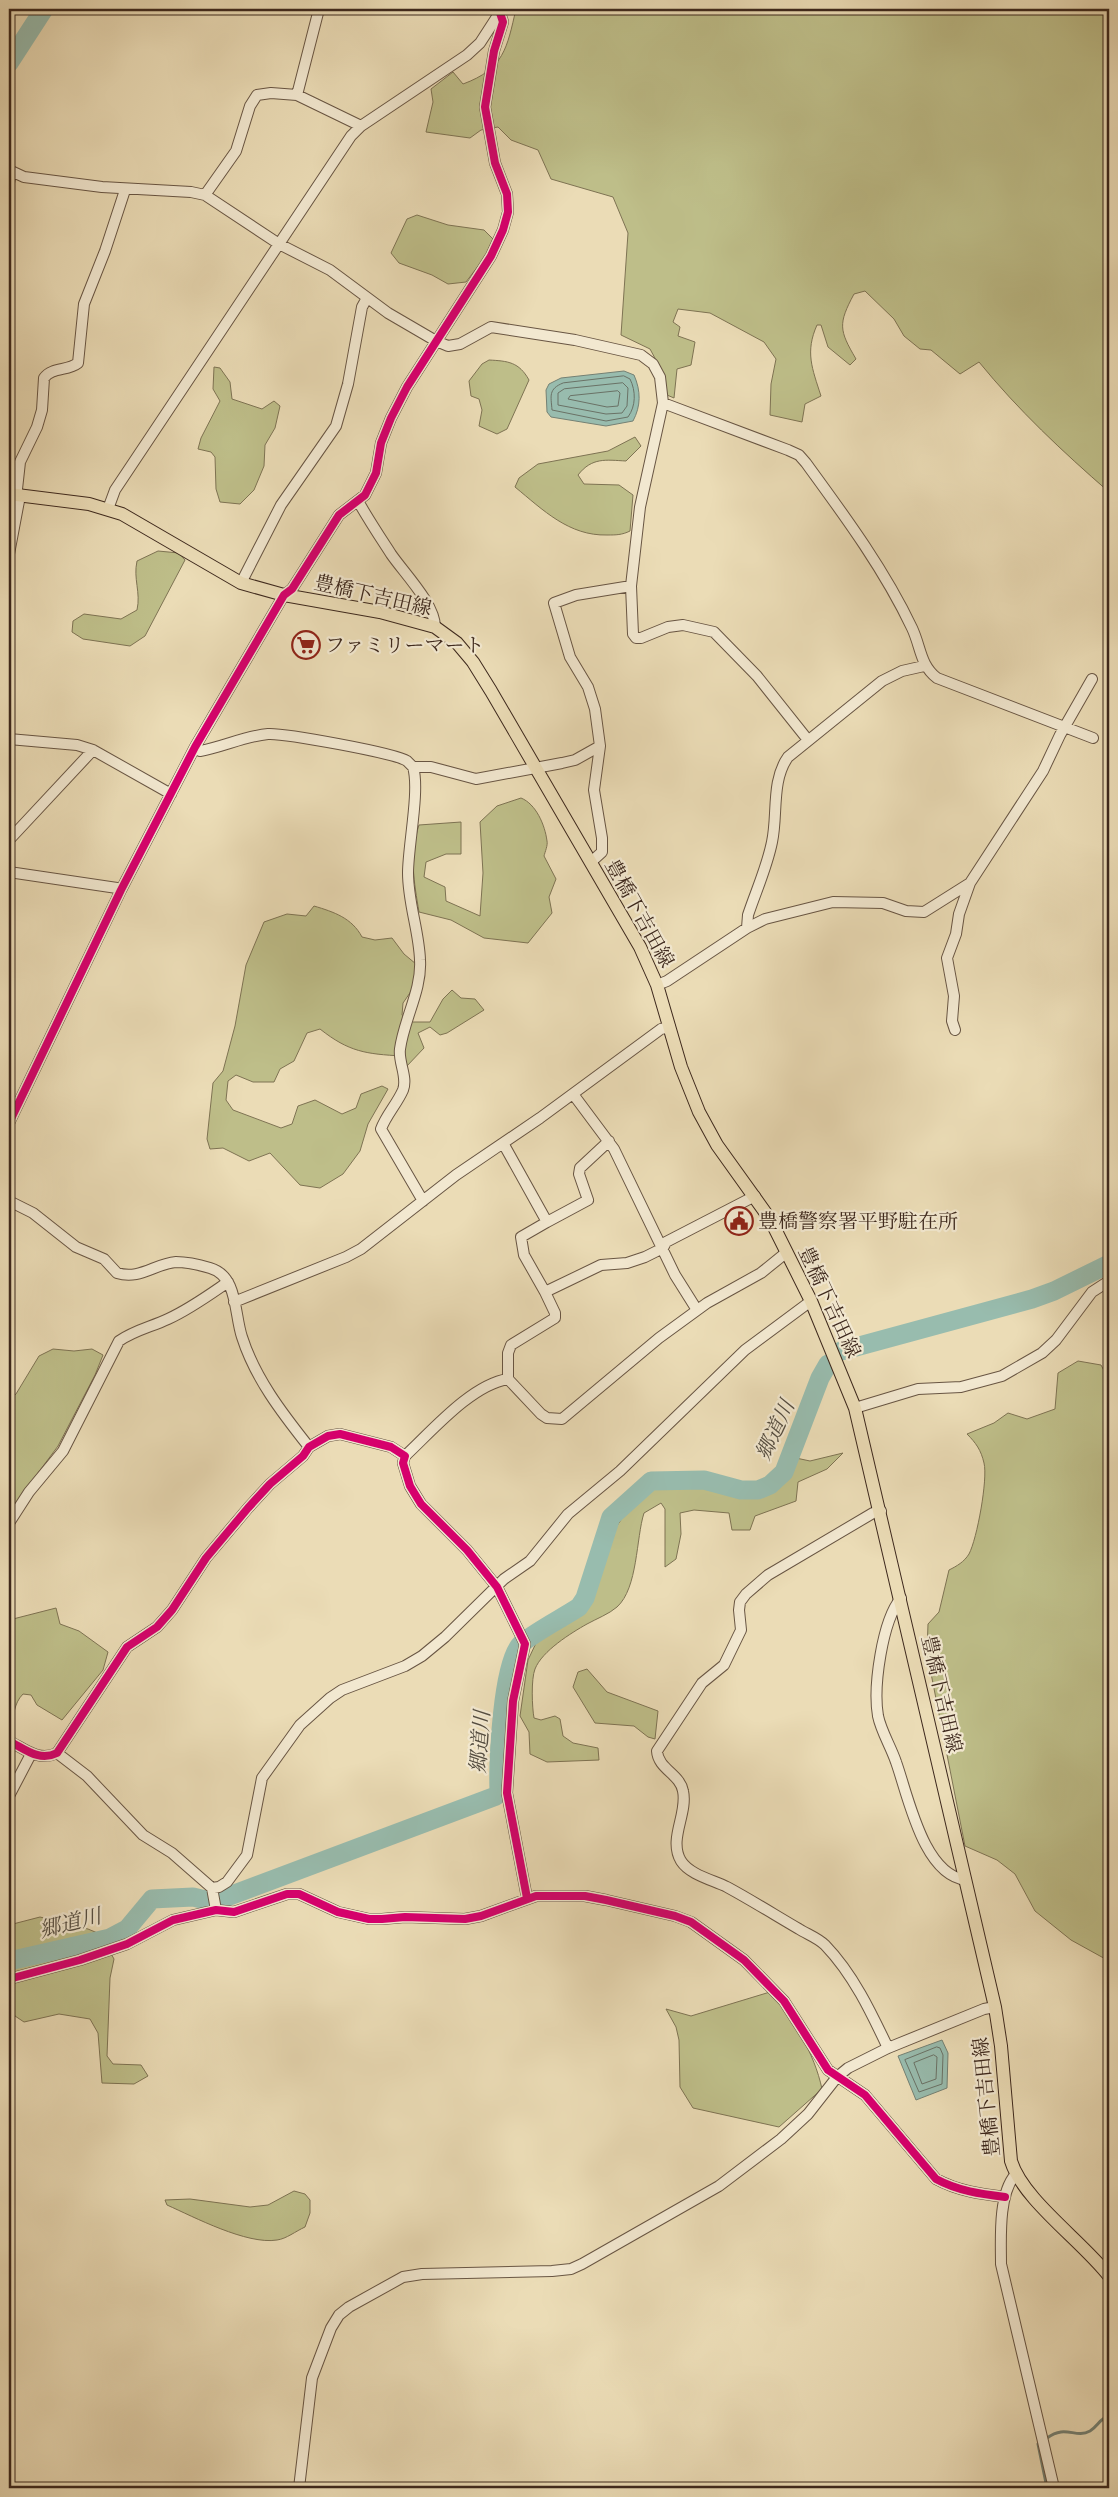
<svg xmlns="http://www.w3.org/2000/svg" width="1118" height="2497" font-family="Alegreya,'Noto Serif JP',serif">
  <rect width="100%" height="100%" fill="#ebdcb6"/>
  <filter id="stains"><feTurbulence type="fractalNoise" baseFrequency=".004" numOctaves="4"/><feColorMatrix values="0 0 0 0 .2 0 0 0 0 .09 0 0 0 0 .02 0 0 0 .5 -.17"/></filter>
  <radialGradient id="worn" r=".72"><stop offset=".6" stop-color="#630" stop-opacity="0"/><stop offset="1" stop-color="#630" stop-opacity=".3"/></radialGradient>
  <!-- green -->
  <path fill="#bebe89" stroke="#7e7353" d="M516,9H1109V492C1063,452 1018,410 979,362L960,374L931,350L920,349L904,336L894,319L865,291L854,294C838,324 839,330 856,359L850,365L828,347L821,325H817C805,352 812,368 821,396L805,404L802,422L770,415L771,384L776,359L764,342L710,313L678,309L673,322L680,327L678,336L695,342L691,365L677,369L674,398L667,395L663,373L650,349L621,335L628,233L613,197L551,179L538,150L511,140L498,127L481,130L470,138L426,132L433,102L431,89L453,72L463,84C504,69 507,48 516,9Z
    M417,215L448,225L484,230L493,239L485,257L466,282L448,284L432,275L399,263L391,253L407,219Z
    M489,360C508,361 519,362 529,380L507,429L497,434L479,426L482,410L479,399L471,396L469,381L482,364Z
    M214,367L220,368L230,382L232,399L262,409L274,401L280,406L275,428L265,445L264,466L254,490L240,504L220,502L216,489L215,457L211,452L198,449L201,438L220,401L213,389Z
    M635,437L641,446L626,461C606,460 592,457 578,475L584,484L619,485L633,495L630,531C622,535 616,535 607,535C569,536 543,510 515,487L519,478L538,464L608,451Z
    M158,551L179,553L185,560L145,636L130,646L83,639L72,632L73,621L84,614L121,619L137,610C141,592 133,579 137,561Z
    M521,798C536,804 545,825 547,841C548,845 545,852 544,856L556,879L549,897L552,913L528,943L484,938L451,920L419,912C414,882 409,855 419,825L461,822V854H446L426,862L424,877L445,887L446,901L480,916L483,873L480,822L497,806Z
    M314,906C334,912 352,918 362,937L375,940L392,938L404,954L416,964L414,987L403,1003L402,1015L413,1022H430L443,999L452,990L461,998L475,999L484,1010L447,1033L440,1035L430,1027L418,1033L424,1048L406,1067L402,1056C366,1054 349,1052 320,1029L307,1033L294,1061L280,1069L274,1082H253L236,1075L228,1081L226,1100L233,1110L281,1128L292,1124L298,1106L315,1100L342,1114L356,1108L361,1094L382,1086L388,1089L368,1124L360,1151L343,1174L320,1188L300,1185L270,1153L249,1161L223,1148L210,1149L207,1139L213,1083L223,1071L235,1026L246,965L264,922L287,914L306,916Z
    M53,1349L74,1351L92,1349L103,1355L95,1375L58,1446L9,1512V1400L16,1394L39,1356Z
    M1078,1361L1101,1365L1109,1380V1961L1071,1940L1035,1911L1015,1874L997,1860L965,1846L927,1653L928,1624L939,1612L949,1570C957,1566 964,1562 969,1554C977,1539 988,1479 984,1463C981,1450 976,1443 967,1434L994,1423L1008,1413L1027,1419L1055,1409L1058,1373Z
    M843,1453L827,1469L798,1482L796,1501L755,1516L750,1530H732L729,1513L694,1510L680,1513L681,1534L676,1559L665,1567V1509L661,1503L644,1513C636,1538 638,1588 617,1607C609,1614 596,1619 587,1624C571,1633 542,1651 535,1669C531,1679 532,1707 534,1718L541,1720L555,1716L560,1719L563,1736L573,1743L598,1748L599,1760L547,1762L530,1754L529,1732L520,1716L528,1660L537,1641L580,1611L593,1597L614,1530L632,1504L642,1493L665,1486L704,1485L743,1494H762L780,1483L796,1458L810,1461Z
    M56,1608L60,1624L79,1631L108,1652L103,1670L62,1720L37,1705L31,1695L23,1694C13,1704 15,1716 9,1728V1626L13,1619Z
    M587,1669L607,1692L658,1711L655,1739L648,1737L634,1726L595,1723L573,1687L578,1672Z
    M40,1917L88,1929L100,1934L114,1959L110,1978L107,2056L113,2064L141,2065L148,2076L134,2084L102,2083L98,2033L90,2019L59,2014L24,2022L15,2016L9,2004V1928L13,1924Z
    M770,1992C794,2021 814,2052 822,2089L779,2127L693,2108L680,2087L679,2040L676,2027L666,2009L691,2016Z
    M294,2191L305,2194L310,2200V2213L305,2227C296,2231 286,2239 277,2240C247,2245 194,2217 167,2205L165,2200L190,2199L250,2207L268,2205Z"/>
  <!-- water -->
  <path fill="#98bcae" stroke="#748174" d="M624,371L634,375C641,391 641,406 633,421L606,426L551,417L547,412L546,390L549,384L561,378Z
    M942,2040L948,2053L947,2088L916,2100L898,2056Z"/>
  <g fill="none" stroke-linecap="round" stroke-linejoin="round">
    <!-- shore -->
    <path stroke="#6a7266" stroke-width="1" d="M624,376L630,379C636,391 636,406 628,417L606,421L552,410C551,396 548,389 563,383Z
      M623,383L628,388L627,406L622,413L606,414L558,405V393L564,389Z
      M618,391L620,393L618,406L607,407L568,399L570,396Z
      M937,2047L940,2048L943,2055L942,2084L919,2092L905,2060Z
      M934,2055L937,2057L936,2079L922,2084L914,2063Z"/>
    <!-- stream -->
    <path stroke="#748174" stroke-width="3" d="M1047,2438C1066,2424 1075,2439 1090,2431C1098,2426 1100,2418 1109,2416
      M1038,2444L1047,2488"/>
    <!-- river -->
    <path stroke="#98bcae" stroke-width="19" d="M9,63L44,9
      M841,1351L1032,1299L1054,1291L1109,1264
      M9,1961L110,1938L127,1929L152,1899L193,1897L210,1901L224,1898L496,1796L499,1791C498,1763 502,1662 521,1644C533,1633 564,1617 579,1607L585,1598L611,1517L651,1481L704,1480L741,1490H758L770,1485L784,1472L820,1378L828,1364"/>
    <defs>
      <path id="minor" d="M297,95L319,9
        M9,170L24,177L102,187L191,192L205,195L279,244L330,270L388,313L436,341L448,346L460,344L491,327L575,340L641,355L653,364L660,377L663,403
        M9,183L11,172
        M205,195L236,151L250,106L257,95L271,93L297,95L361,126
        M358,501C368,519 380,537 391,554C404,573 435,604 435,627
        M108,509L115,490L351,136L361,126L467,55L480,43L502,9
        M9,554L19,501L17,489L20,462L37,427L42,410L44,378C52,367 68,371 78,363L84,304L105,251L125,190
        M241,583L281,505L336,426L348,384L362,307L367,298
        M9,739L77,745L93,750L171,794
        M808,740L757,676L714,632L683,625L668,627L641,638H636L633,634L631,586L640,507L663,403L788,450L799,455L806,463C844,515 884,569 912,628C921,647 920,665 937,678L1093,738
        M195,747L200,751C223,747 245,736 268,734C284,733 395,753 407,761C409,763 411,765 413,767H431L476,779L562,763L575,760L600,746
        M413,767C420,790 408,846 408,873C408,903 419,931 420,960C422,990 404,1019 400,1049C398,1062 408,1077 403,1090C397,1104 386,1115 381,1129L423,1201
        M9,840L93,750
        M591,862L602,852V838L594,790L600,746L595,709L588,687L570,657L554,603L576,595L631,586
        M9,872L117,888L121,890
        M747,928L748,915C756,891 767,867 772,842C778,814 771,781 788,757L882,681L902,671L924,666
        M657,985L667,981L747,928L765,919L833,902L883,903L906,911L924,912L970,883L1043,771L1060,735L1092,679
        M955,1030L952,1021L954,996L947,958L956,934L959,914L970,883
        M573,1094L614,1149L675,1275L697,1310
        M9,1123L121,890L195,747L284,595L292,589L339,515L365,495L376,473L381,443L391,418L407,387L491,256L503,230L508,212L507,194L495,163L485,107L494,51L503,22L500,13
        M503,1143L547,1222L521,1237L524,1255L545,1292
        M9,1201L33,1213L76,1247L104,1259L117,1273C140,1280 154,1264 176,1262C186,1262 200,1265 210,1268C238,1276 234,1313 242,1337C255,1378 282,1413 309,1447
        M547,1222L588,1200L579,1174L580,1168L609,1141
        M234,1302L346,1257L361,1249L456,1175L540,1118L661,1029L670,1027
        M508,1379L541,1414L547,1418L562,1419L659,1338L707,1303L761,1273L787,1252
        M855,1408L918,1389L961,1387L1002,1376L1042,1353L1056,1340L1092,1292L1109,1281
        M405,1456C432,1431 471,1385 508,1379V1353L511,1345L555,1318V1313L545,1292L601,1265L627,1263L645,1257L663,1248L666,1242L755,1196
        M881,1511L873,1513L768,1575L746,1594L740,1602L739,1610L741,1630L724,1665L702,1683L657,1751C658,1769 680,1774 683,1791C688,1814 668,1839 681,1861C690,1875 713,1880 727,1887C751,1900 775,1915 799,1929C807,1934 818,1938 825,1945C853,1974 871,2012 888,2048
        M9,1523L29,1492L63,1451L119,1341C135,1330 151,1327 168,1319C190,1309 209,1295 228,1282
        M901,1598C882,1621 873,1687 878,1716C881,1731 891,1747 896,1762C908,1795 923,1875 966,1880
        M9,1741C25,1749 39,1762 57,1753L127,1647L157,1627L172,1610L206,1558L248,1508L270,1484L303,1456L309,1447L328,1436L340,1434L391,1447L405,1456L403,1463L410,1486L421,1504L467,1550L497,1587L525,1644L513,1701L507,1793L527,1898
        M57,1753L87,1776L143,1835L172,1853L212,1888L216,1910
        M9,1796L31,1754
        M212,1888L219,1887L227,1882L247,1855L262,1778L300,1725L330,1698L342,1690L405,1666L422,1656L445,1637L504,1579L530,1561L568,1514L620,1471L745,1350L811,1301
        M9,1979L80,1960L127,1944L173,1920L216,1910L234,1912L287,1894H299L338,1912L369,1919H382L405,1917L465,1919L481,1916L536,1896H585L606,1900L675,1916L691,1922L744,1960L784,2001L828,2070L865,2095L936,2179C958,2191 981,2194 1005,2197
        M1015,2175C998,2195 1001,2240 1001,2264L1054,2488
        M299,2488L312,2378L331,2328L339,2315L349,2307L403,2277L422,2274L552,2271L571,2269L582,2264L719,2186L781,2139L808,2114L837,2077L848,2068L888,2048L984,2009L995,2007"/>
      <path id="major" d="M9,494L89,504L122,514L241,583L284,595L380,612L435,627L457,643L473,662L491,691L640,947L657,985L681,1067L699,1112L717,1145L770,1219L811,1301L855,1408L995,2007L1001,2046L1011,2161C1023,2200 1082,2241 1109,2276"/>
    </defs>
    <!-- minor casing -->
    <use href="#minor" stroke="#685543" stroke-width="12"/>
    <!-- major casing -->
    <use href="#major" stroke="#3d281d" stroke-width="14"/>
    <!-- minor -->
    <use href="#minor" stroke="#f2e8d0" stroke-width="10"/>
    <!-- major -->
    <use href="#major" stroke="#ebdcb6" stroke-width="12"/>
    <defs>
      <path id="cycleway" d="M9,1123L121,890L195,747L284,595L292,589L339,515L365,495L376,473L381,443L391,418L407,387L491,256L503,230L508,212L507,194L495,163L485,107L494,51L503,22L500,13
        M9,1741C25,1749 39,1762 57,1753L127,1647L157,1627L172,1610L206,1558L248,1508L270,1484L303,1456L309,1447L328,1436L340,1434L391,1447L405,1456L403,1463L410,1486L421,1504L467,1550L497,1587L525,1644L513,1701L507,1793L527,1898
        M9,1979L80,1960L127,1944L173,1920L216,1910L234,1912L287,1894H299L338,1912L369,1919H382L405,1917L465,1919L481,1916L536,1896H585L606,1900L675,1916L691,1922L744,1960L784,2001L828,2070L865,2095L936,2179C958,2191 981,2194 1005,2197"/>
    </defs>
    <!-- cycleway casing -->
    <use href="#cycleway" stroke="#f2e8d0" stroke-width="11"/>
    <!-- cycleway -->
    <use href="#cycleway" stroke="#d6006c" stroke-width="8"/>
  </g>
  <!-- icons -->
  <defs>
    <symbol id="supermarket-ring" viewBox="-11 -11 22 22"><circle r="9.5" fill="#f2e8d0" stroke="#8f2418" stroke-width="1.5"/><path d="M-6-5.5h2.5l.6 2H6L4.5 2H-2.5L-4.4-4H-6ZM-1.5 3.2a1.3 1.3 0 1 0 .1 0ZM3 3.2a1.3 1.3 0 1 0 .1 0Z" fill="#8f2418"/></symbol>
    <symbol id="civic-ring" viewBox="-11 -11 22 22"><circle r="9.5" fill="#f2e8d0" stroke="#8f2418" stroke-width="1.5"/><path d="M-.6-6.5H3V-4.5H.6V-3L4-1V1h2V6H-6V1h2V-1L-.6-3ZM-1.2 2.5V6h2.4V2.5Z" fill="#8f2418"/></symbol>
  </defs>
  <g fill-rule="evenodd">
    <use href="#supermarket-ring" x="290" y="629" width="32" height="32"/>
    <use href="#civic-ring" x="723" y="1205" width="32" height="32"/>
  </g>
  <g text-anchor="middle" stroke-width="4.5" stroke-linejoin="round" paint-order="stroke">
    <!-- street labels -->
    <g font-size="20" fill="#3d281d" stroke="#f2e8d0">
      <text transform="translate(373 595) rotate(13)" y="7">豊橋下吉田線</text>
      <text transform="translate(640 913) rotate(61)" y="7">豊橋下吉田線</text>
      <text transform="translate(830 1302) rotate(65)" y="7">豊橋下吉田線</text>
      <text transform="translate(942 1694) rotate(77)" y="7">豊橋下吉田線</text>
      <text transform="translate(986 2097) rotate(-96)" y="7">豊橋下吉田線</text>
    </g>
    <!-- poi labels -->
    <g font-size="20" fill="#3d281d" stroke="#f2e8d0" text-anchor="start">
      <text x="325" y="652">ファミリーマート</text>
      <text x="758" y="1228">豊橋警察署平野駐在所</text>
    </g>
    <!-- water labels -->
    <g font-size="21" font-style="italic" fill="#544d41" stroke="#f2e8d0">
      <text transform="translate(775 1430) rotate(-65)" y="7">郷道川</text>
      <text transform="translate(480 1742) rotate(-86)" y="7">郷道川</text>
      <text transform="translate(70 1923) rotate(-14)" y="7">郷道川</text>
    </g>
  </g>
  <!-- margin -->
  <rect width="1118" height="2497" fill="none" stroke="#ebdcb6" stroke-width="30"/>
  <rect x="10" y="10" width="1098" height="2477" fill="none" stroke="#3d281d" stroke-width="2.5"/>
  <rect x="15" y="15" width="1088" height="2467" fill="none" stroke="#3d281d"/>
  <rect width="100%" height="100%" filter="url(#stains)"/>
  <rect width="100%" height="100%" fill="url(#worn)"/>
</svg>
